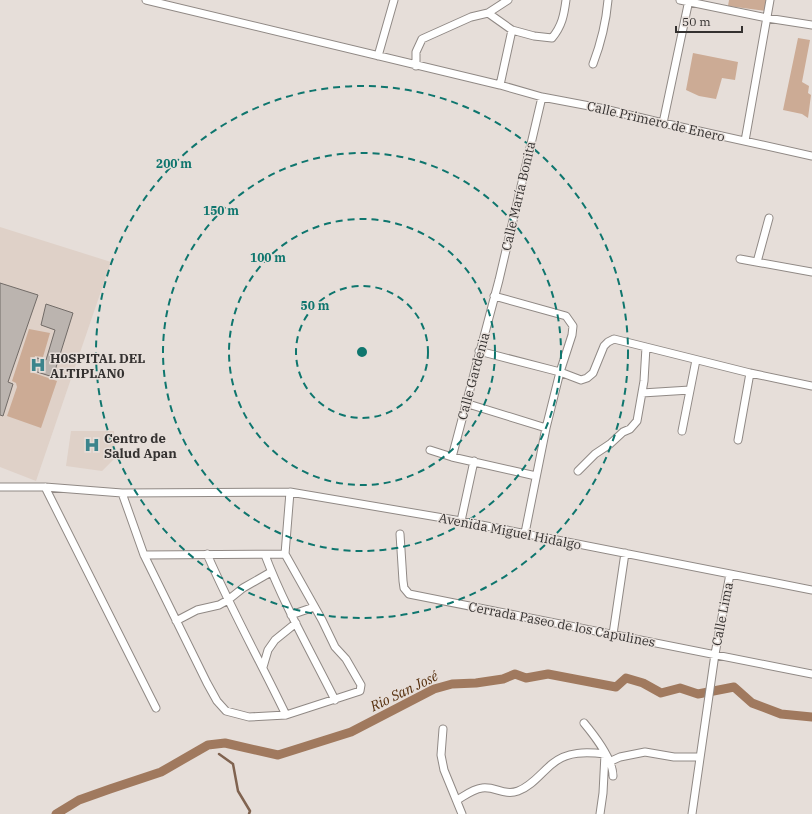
<svg xmlns="http://www.w3.org/2000/svg" width="812" height="814" font-family="'IBM Plex Serif',serif">
  <rect width="100%" height="100%" fill="#e6ded9"/>
  <!-- built -->
  <path fill="#dfd1c8" d="M0,227L111,262L36,481L0,467Z
    M71,431H114L115,458L102,471L66,466Z"/>
  <!-- green -->
  <path fill="#ccab95" d="M729,0H768L766,11L728,6Z
    M798,38L810,40L802,82L809,86L808,93L811,95L808,118L802,114L783,110Z
    M693,53L738,62L735,80L722,78L716,99L699,96L686,90Z
    M29,329L50,333L43,357L35,356L31,372L57,381L41,428L7,416L17,387L16,383L12,381Z"/>
  <g fill="none" stroke-linecap="round" stroke-linejoin="round">
    <!-- stream -->
    <path stroke="#806350" stroke-width="2.5" d="M219,754L233,764L238,791L250,811L249,814"/>
    <!-- canal -->
    <path stroke="#a0795e" stroke-width="9" d="M56,814L79,800L110,789L161,772L208,745L225,743L278,755L351,732L434,689L452,684L476,683L503,679L515,674L526,678L548,674L616,687L626,678L643,683L661,693L680,688L698,694L734,687L752,703L781,714L812,717"/>
  </g>
  <!-- building -->
  <path fill="#bbb4af" stroke="#716b67" d="M0,283L38,295L8,382L13,384L3,416L0,415Z
    M46,304L73,313L53,377L34,371L37,358L46,360L55,330L41,325Z"/>
  <g fill="none" stroke-linecap="round" stroke-linejoin="round">
    <defs>
      <path id="minor" d="M146,0L500,85L542,97L600,108L663,123L812,156
        M680,0L767,18L812,25
        M488,13L512,30L534,36L552,38C562,26 564,15 566,0
        M378,56L394,0
        M593,64C601,43 606,23 608,0
        M416,66V52L422,39L471,17L488,13L508,0
        M500,85L512,30
        M663,123L689,0
        M745,141L770,0
        M740,259L812,272
        M757,262L769,218
        M494,296L566,316L573,326L572,335L560,372L546,428L525,533
        M479,351L560,372L581,380L587,378L593,373L604,346L608,342L614,339L750,373L812,386
        M642,393L690,390
        M465,403L546,428
        M682,431L696,360
        M738,440L750,373
        M430,450L452,457L536,476
        M452,457L499,280L542,97
        M578,471L595,454L610,444L623,432L630,429L637,421L644,381L646,347
        M0,487H45L122,493L290,492L461,521L812,590
        M45,487L156,708
        M122,493L144,555L207,683L217,701L226,711L249,717L286,715L360,691L361,685L346,659L335,647L322,620L285,554L290,492
        M461,521L474,461
        M400,534L403,581L404,588L409,594L812,674
        M207,554C231,609 260,661 286,715
        M144,555L285,554
        M265,555C284,605 311,652 335,700
        M291,615L314,607
        M176,621L197,610L219,605L228,600L243,588L271,572
        M613,634L625,553
        M263,667L268,650L275,640L296,623
        M584,723C594,735 613,760 613,776
        M443,729L441,755L444,770L462,814
        M609,762L620,757L645,752L674,757H699
        M457,800C464,796 473,789 482,788C495,786 504,796 518,791C532,786 541,773 552,764C567,751 587,752 605,754L603,793L600,814
        M692,814L715,654L730,574"/>
    </defs>
    <!-- minor casing -->
    <use href="#minor" stroke="#908985" stroke-width="9"/>
    <!-- minor -->
    <use href="#minor" stroke="#fff" stroke-width="7"/>
  </g>
  <!-- distance rings -->
  <g fill="none" stroke="#0f766e" stroke-width="2" stroke-dasharray="7 5">
    <circle cx="362" cy="352" r="66"/>
    <circle cx="362" cy="352" r="133"/>
    <circle cx="362" cy="352" r="199"/>
    <circle cx="362" cy="352" r="266"/>
  </g>
  <!-- icons -->
  <defs>
    <symbol id="hospital-bare" viewBox="-9 -9 18 18"><path d="M-5-5h3v3.5h4V-5h3V5h-3V1.5h-4V5h-3Z" fill="#3c848c" stroke="#e6ded9" stroke-width="2.5" paint-order="stroke"/></symbol>
  </defs>
  <g fill-rule="evenodd">
    <use href="#hospital-bare" x="27" y="354" width="22" height="22"/>
    <use href="#hospital-bare" x="81" y="434" width="22" height="22"/>
  </g>
  <g text-anchor="middle" stroke-width="3" stroke-linejoin="round" paint-order="stroke">
    <!-- street labels -->
    <g font-size="13" fill="#343130" stroke="#e6ded9">
      <text transform="translate(656 121) rotate(13)" y="5">Calle Primero de Enero</text>
      <text transform="translate(518 196) rotate(-77)" y="5">Calle María Bonita</text>
      <text transform="translate(473 376) rotate(-75)" y="5">Calle Gardenia</text>
      <text transform="translate(510 531) rotate(11)" y="5">Avenida Miguel Hidalgo</text>
      <text transform="translate(722 614) rotate(-79)" y="5">Calle Lima</text>
      <text transform="translate(562 624) rotate(11)" y="5">Cerrada Paseo de los Capulines</text>
    </g>
    <!-- poi labels -->
    <g font-size="13" font-weight="bold" fill="#343130" stroke="#e6ded9" text-anchor="start">
      <text x="50" y="363">H0SPITAL DEL<tspan x="50" dy="15">ALTIPLAN0</tspan></text>
      <text x="104" y="443">Centro de<tspan x="104" dy="15">Salud Apan</tspan></text>
    </g>
    <!-- water labels -->
    <g font-size="14" font-style="italic" fill="#542d0b" stroke="#e6ded9">
      <text transform="translate(404 691) rotate(-26)" y="5">Rio San José</text>
    </g>
  </g>
  <circle cx="362" cy="352" r="6" fill="#0f766e" stroke="#e6ded9" stroke-width="2"/>
  <g font-size="12" text-anchor="middle" font-weight="bold" fill="#0f766e" stroke="#e6ded9" stroke-width="3" stroke-linejoin="round" paint-order="stroke">
    <text x="174" y="168">200 m</text>
    <text x="221" y="215">150 m</text>
    <text x="268" y="262">100 m</text>
    <text x="315" y="310">50 m</text>
  </g>
  <!-- scale -->
  <path d="M676 26v6h66v-6" fill="none" stroke="#343130" stroke-width="2"/>
  <text x="682" y="26" font-size="12" fill="#343130" stroke="#e6ded9" stroke-width="3" paint-order="stroke">50 m</text>
</svg>
